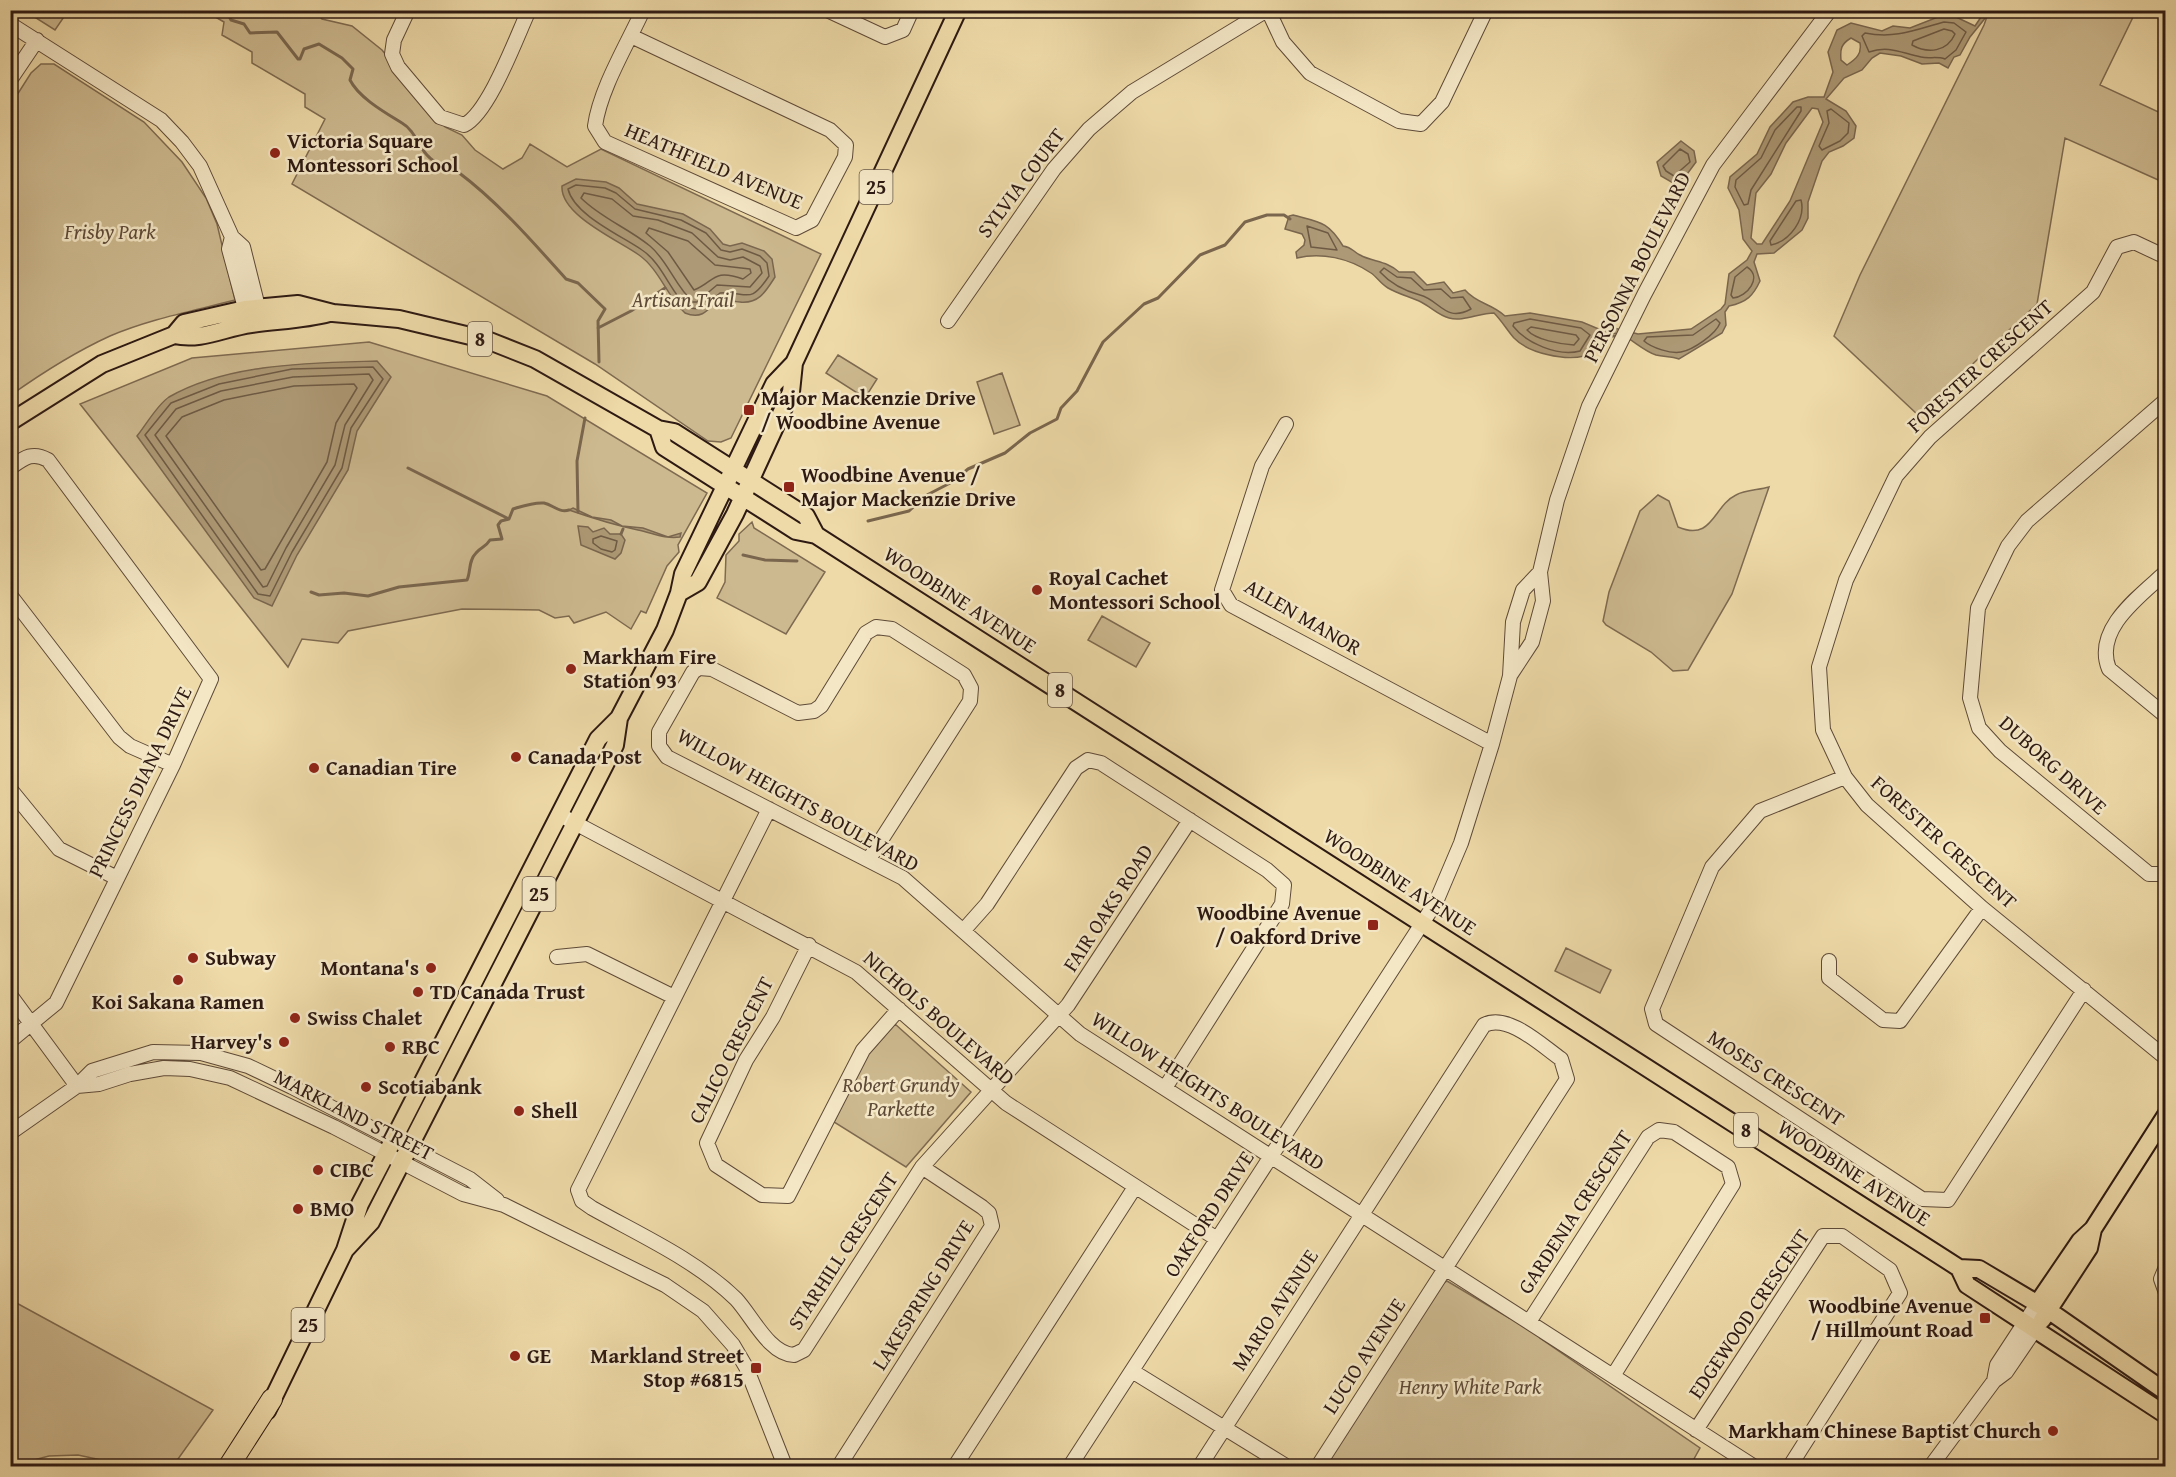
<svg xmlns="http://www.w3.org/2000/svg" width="2176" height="1477" font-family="'Gentium Book Plus',serif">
  <rect width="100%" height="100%" fill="#eedaa8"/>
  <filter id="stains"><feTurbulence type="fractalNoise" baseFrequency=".00333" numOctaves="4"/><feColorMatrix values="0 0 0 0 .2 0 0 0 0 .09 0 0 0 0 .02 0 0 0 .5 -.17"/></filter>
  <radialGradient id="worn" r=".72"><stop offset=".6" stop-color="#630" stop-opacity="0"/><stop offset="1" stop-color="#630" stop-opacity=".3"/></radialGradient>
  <!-- green -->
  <path fill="#cdb98f" stroke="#7e6a51" stroke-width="1.5" d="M25,11H68L55,30Z
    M205,11H315L322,19L352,26L382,50L445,127L462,135L475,150L503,169L522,158L530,144L567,167L601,149L821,254L731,438L721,442L708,441L595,364L292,184L325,119L305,107V94L252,63V52L222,35L224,22Z
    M1989,11H2136L2100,85L2165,115V183L2065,138L2037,304L1918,415L1834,336L1860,275L1984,25Z
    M41,64H54L144,122L182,162L206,198L217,224L235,300C193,311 150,319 110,336C75,352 42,373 11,395L10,106L31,73Z
    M369,342L547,396L707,493L678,545L679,552L667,566L646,613L641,611L631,629L606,612L574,623L569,616L555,618L539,610L462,609L348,631L338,643L302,639L288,667L80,404L192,358Z
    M838,355L877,379L865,398L826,373Z
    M1002,373L1020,425L994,434L977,382Z
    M1769,487L1732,594L1688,670L1673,671L1651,652L1606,625L1603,621L1609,592L1640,511L1658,495L1669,501L1678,527C1713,542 1713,506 1736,495C1745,490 1759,490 1769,487Z
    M752,522L754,528L825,572L786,634L717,598L725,582L726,555L739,541V534Z
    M1102,616L1150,643L1136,667L1088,640Z
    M1566,948L1611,970L1600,993L1555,971Z
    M895,1024L971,1092L906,1167L834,1122L866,1057Z
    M1447,1281L1509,1318L1513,1317L1540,1333V1338L1700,1448L1690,1466H1325L1443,1283Z
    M11,1300L213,1410L173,1466H129L78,1455L49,1456L11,1466Z"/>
  <!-- water -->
  <path fill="#ad9975" stroke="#7a664e" stroke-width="1.5" fill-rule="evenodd" d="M1985,11H1991L1970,37L1960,55L1954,57L1948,68L1939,63L1922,64L1901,56L1880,53L1872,58L1862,70L1844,78L1826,99L1846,111L1856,126L1854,138L1843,146L1829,152L1822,161L1808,202V218L1802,230L1774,253L1757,254L1754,262L1760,281C1753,296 1747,302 1729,306L1725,312L1726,325L1722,333L1679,359C1671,356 1664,357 1656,355C1633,347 1624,324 1596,337L1584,356C1565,361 1528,353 1514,338C1507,330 1502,321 1494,313C1479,313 1463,322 1449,318C1438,315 1431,307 1421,302C1411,297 1398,294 1388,288C1381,284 1377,277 1371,273C1349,258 1321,252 1297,258L1296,252L1304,245L1305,240L1302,234L1285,229L1289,216L1293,215C1319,222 1328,221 1343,246C1352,247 1352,251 1360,255C1373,262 1387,261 1399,272H1414L1427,285L1444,282L1453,293L1465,290C1477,304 1491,303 1505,316L1530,313L1582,322L1601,330L1614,328L1638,334L1691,329L1721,309L1725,304L1729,274L1747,260L1752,251L1743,239L1739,210L1728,188L1730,177L1757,154L1770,127L1793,102L1808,97H1824L1833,72L1828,52L1837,30L1851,23L1882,31L1893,26L1910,28L1943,15L1956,17L1975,26ZM1851,38L1860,43C1862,54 1856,59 1847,65L1841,60C1840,49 1841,44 1851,38ZM1812,108L1818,109L1823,122L1790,201L1762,244H1757L1751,238L1756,193L1771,174L1786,143Z
    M1681,141L1694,151L1696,162L1685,177L1673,183L1661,176L1657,162Z
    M576,179L606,182L619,188L637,204L683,214L710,229L723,244L730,246L742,243L764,251L772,259L775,277C766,291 759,304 740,302C733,302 728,298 720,298C708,310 702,320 685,313C667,296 659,269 639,255C618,240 560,215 562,186Z
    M377,361L391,377L357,431L348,470L297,555L272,606L254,598L137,436C146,425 157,405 169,397C228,363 310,363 377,361Z
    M573,508L592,517L611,520L622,526L643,528L668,537L681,533L680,537C664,539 653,533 638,530C614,525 592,518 569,510Z
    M578,526L588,527L593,532L604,528L610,534H621L625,540L621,553L615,559L581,545Z"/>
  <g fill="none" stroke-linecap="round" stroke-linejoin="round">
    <!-- shore -->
    <path stroke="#6e5a44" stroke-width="1.5" d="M1944,22L1954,23L1966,32L1956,50L1945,59C1937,56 1929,59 1921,57C1901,53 1889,45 1869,52L1862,36L1865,33C1895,39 1915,30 1944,22Z
      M1944,29L1952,31L1955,34C1947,52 1928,54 1912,45L1913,41Z
      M1797,107H1801V111L1751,190L1748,204L1744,205L1735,187L1736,180L1761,158L1775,130Z
      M1831,109L1849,123L1848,133L1840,141L1822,150L1819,146L1829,123L1827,111Z
      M1680,149L1688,154L1690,162L1674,176L1666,171L1663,166Z
      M576,185L605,188L616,193L635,209L681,220L706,233L721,250L730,252L742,249L760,256L767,263L769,276C749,306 748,291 720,293L701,309L688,308C670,292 663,264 642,250C622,236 574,215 568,189Z
      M584,193L612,199L633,216L658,220L692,233L718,257L730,260L743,257L760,266L762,273L750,287L717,285L697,302H693C675,286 668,261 650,246C628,228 601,218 581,198Z
      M1801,200C1806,219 1790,241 1771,245L1770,241L1796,201Z
      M1307,226L1328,233L1337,250L1311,247Z
      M649,228L688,241L715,265L750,269L751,273L743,279C712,268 715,282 694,290L668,252L646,233Z
      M1747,267C1763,277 1747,297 1733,298L1731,295L1735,277Z
      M1384,268L1397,277L1411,278L1424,290L1441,289L1451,298L1463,297L1471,309C1445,323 1440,300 1420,295C1405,291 1391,284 1380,272Z
      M1530,319L1581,328L1590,335L1580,351C1558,357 1526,343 1513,326L1514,323Z
      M1716,319L1720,323C1716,334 1693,350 1681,352C1671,354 1652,348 1644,341L1647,337L1693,335Z
      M1531,327L1576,335L1579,339L1574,345C1560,344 1536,340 1527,330Z
      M373,367L383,379L351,428L342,468L292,552L270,596L258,594L145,435L171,403L219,384L292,369Z
      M369,374L373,380L345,425L335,465L286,548L267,586L263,587L155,435L176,409L221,391L293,377Z
      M354,384L357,388L336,423L327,462L265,569L261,570L166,436L182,417L224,400L294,386Z
      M601,536L617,541L615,550L612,552L601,549L593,543V539Z"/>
    <!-- stream -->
    <path stroke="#7a664e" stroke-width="3" d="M226,10L231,20L244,24L250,33L277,32L298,59H300L304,49L319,44L342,58L353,69L350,80C359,98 386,113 402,123C416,131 418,148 430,158C437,165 450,166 458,172C497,201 533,242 566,279L578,283L605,309L598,321L599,362
      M598,328L631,311L665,288
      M1595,336H1618
      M408,468L507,518
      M578,512L577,461L585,418
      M868,521L909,511L925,496L954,481L968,469L1005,453L1030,433L1057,419L1061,408L1077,391L1103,342L1144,304L1158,298L1200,255L1225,245L1245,222L1267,215H1284L1290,219
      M621,534L623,529
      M743,555L765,560L797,561
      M311,592L319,595L344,593L368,596L399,587L467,580C471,572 468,561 476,553C481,547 485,548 490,540L502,539L498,525L501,521L509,519L513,509C523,506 534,502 544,503C553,505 559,513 569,510"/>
    <defs>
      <path id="minor" d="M408,10L394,40L392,54L398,67L440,117L464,125C489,113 516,38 529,10
        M827,10L885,37L903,30L912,10
        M1268,10L1283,42L1310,73L1399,121L1421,124L1442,102L1486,10
        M10,24L161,120L182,142L200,166L232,237L243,247L260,315
        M631,36L830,130L846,145L845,157L812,220L796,228L605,142L595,126C600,89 627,45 643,10
        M10,80L37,40
        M232,237L229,249L248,319
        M2166,257L2134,242L2117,247L2093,292L1930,437L1896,476L1846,580L1819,667L1823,730L1845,777L1867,805L1982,908L2166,1058
        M948,321L1054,169L1089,129L1132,92L1267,10
        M2166,400L2027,521L2008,546L1978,608L1970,698L1979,728L2000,751L2149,874H2166
        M1286,424L1262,466L1222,590L1231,605L1492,744
        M10,468C24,458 32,451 48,460L211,679L173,765L56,1003L10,1041
        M2166,572C2140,596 2093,629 2109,669L2166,716
        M10,595L119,737L130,746L173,765
        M1511,674L1532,642L1543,601L1540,572L1557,500L1589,406L1644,295L1713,165L1830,10
        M1845,777L1760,811L1712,867L1652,1009L1656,1024L1922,1199L1948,1200L2084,990
        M10,789L59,849L117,878
        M769,809L578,1190L582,1201L592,1208C640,1235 696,1260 736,1299C752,1316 769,1354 794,1355L804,1350L922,1167L1068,1005L1190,820
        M560,815L856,972L1006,1103L1217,1239
        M869,859L970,701L971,688L964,675L892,629L876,627L866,633L821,706L814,711L798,713L712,669L699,668L693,672L659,732V746L667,757L903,878L1080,1034L1753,1466
        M963,931L987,904L1076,768L1088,760L1101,763L1267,870L1284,885L1282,904L1165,1088
        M809,945L773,1017L746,1060L707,1143L716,1165L762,1195L788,1196L863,1050L899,1009
        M557,957L587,954L674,997
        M1829,961V978L1883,1020L1900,1021L1982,908
        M10,995L77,1086
        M77,1086L99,1084L130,1074L164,1068L190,1069L230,1078L334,1127L463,1194L504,1205L665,1285L703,1311L733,1345L746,1367L785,1466
        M10,1133L77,1086L92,1071L153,1052L201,1053L248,1066L292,1087L470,1179L497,1200
        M2166,1267L2161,1279L2166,1293
        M1529,1322L1648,1137L1659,1130L1674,1132L1728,1167L1733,1184L1613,1376
        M1132,1371L1286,1466
        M1994,1381L1997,1365L2037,1304
        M1696,1430L1823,1236H1842L1890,1270L1900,1293L1790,1466
        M839,1466L992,1226L989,1213L982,1207L922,1167
        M955,1466L1135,1187
        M1070,1466L1436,902L1461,843L1492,744L1510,676L1513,622L1523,590L1540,572
        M1200,1466L1484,1025C1508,1013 1541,1045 1561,1059L1567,1079L1318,1466
        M1931,1466L1994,1381L2006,1372L2036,1328"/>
      <path id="major" d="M174,335C202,341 223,328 251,324C278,320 303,320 329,313
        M10,422L102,364L174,335L184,323L245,309L298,304L333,313L399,319L487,340L535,359L658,429L674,432L806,516L816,535
        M658,429L664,447L796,531L816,535L1959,1268L1979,1269L2048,1310L2166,1392
        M679,593L698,582L735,514L791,392L794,363
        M345,1250L371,1222L615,745L619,718L665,630L679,593L683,574L774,384L794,363L958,10
        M1959,1268L1967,1285L2166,1415
        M2037,1304L2080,1241L2093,1229L2166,1115
        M2042,1320L2089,1248L2093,1229
        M267,1411L345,1250L360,1204L386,1154L598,739L619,718"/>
      <path id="highway" d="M229,1466L272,1399"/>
    </defs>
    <!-- minor casing -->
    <use href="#minor" stroke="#5e4a38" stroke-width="16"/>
    <!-- major casing -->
    <use href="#major" stroke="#2e1a13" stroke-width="20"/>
    <!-- highway casing -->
    <use href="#highway" stroke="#2e1a13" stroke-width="22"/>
    <!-- minor -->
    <use href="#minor" stroke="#f4e7c6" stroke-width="14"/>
    <!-- major -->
    <use href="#major" stroke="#eedaa8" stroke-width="16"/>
    <!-- highway -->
    <use href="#highway" stroke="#eedaa8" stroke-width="20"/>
  </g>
  <!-- markers -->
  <g fill="#8f2418" stroke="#f4e7c6" stroke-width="2">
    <circle cx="275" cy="153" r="6"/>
    <rect x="743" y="404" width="12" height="12" rx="3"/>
    <rect x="783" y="481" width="12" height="12" rx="3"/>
    <circle cx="1037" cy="590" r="6"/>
    <circle cx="571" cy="669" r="6"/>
    <circle cx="516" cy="757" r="6"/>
    <circle cx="314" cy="768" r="6"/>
    <rect x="1367" y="919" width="12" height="12" rx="3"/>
    <circle cx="193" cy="958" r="6"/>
    <circle cx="431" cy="968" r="6"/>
    <circle cx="178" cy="980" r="6"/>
    <circle cx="418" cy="992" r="6"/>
    <circle cx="295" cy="1018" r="6"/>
    <circle cx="284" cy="1042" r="6"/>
    <circle cx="390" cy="1047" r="6"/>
    <circle cx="366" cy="1087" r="6"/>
    <circle cx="519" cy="1111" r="6"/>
    <circle cx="318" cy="1170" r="6"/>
    <circle cx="298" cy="1209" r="6"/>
    <rect x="1979" y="1312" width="12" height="12" rx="3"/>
    <circle cx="515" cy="1356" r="6"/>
    <rect x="750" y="1362" width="12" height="12" rx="3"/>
    <circle cx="2053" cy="1431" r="6"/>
  </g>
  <g text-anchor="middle" stroke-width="5" stroke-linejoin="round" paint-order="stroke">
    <!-- shield labels -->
    <g fill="#f4e7c6" stroke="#695849" stroke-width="1.5">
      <rect x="859.5" y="170" width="33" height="34" rx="4.5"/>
      <rect x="468" y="322" width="24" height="34" rx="4.5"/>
      <rect x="1048" y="673" width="24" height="34" rx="4.5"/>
      <rect x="522.5" y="877" width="33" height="34" rx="4.5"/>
      <rect x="1734" y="1113" width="24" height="34" rx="4.5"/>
      <rect x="291.5" y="1308" width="33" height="34" rx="4.5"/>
    </g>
    <g font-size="20" font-weight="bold" fill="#2e1a13">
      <text x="876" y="194">25</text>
      <text x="480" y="346">8</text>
      <text x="1060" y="697">8</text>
      <text x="539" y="901">25</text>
      <text x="1746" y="1137">8</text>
      <text x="308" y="1332">25</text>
    </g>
    <!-- poi labels -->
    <g font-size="21" font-weight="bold" fill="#2e1a13" stroke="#f4e7c6" text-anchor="start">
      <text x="287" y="148">Victoria Square<tspan x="287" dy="24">Montessori School</tspan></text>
      <text x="761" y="405">Major Mackenzie Drive<tspan x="761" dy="24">/ Woodbine Avenue</tspan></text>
      <text x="801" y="482">Woodbine Avenue /<tspan x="801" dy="24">Major Mackenzie Drive</tspan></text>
      <text x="1049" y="585">Royal Cachet<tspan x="1049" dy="24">Montessori School</tspan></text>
      <text x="583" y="664">Markham Fire<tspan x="583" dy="24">Station 93</tspan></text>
      <text x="528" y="764">Canada Post</text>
      <text x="326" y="775">Canadian Tire</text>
      <text x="1361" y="920" text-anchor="end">Woodbine Avenue<tspan x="1361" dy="24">/ Oakford Drive</tspan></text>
      <text x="205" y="965">Subway</text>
      <text x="419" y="975" text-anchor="end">Montana's</text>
      <text x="430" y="999">TD Canada Trust</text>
      <text x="178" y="1009" text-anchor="middle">Koi Sakana Ramen</text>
      <text x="307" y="1025">Swiss Chalet</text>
      <text x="272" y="1049" text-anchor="end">Harvey's</text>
      <text x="402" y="1054">RBC</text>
      <text x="378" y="1094">Scotiabank</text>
      <text x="531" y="1118">Shell</text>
      <text x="330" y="1177">CIBC</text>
      <text x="310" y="1216">BMO</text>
      <text x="1973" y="1313" text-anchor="end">Woodbine Avenue<tspan x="1973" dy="24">/ Hillmount Road</tspan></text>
      <text x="527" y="1363">GE</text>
      <text x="744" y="1363" text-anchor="end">Markland Street<tspan x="744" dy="24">Stop #6815</tspan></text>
      <text x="2041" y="1438" text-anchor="end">Markham Chinese Baptist Church</text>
    </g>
    <!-- street labels -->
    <g font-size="21" fill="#2e1a13" stroke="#f4e7c6">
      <text transform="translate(714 166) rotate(23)" y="7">HEATHFIELD AVENUE</text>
      <text transform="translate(1021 183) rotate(-53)" y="7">SYLVIA COURT</text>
      <text transform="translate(1637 267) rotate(-63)" y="7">PERSONNA BOULEVARD</text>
      <text transform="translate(1980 366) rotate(-42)" y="7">FORESTER CRESCENT</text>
      <text transform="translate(960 600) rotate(33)" y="7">WOODBINE AVENUE</text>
      <text transform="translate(1303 617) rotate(30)" y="7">ALLEN MANOR</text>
      <text transform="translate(2053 765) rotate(42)" y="7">DUBORG DRIVE</text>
      <text transform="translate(140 782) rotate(-64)" y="7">PRINCESS DIANA DRIVE</text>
      <text transform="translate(798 800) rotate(29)" y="7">WILLOW HEIGHTS BOULEVARD</text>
      <text transform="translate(1944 842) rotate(42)" y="7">FORESTER CRESCENT</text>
      <text transform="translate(1400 882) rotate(33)" y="7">WOODBINE AVENUE</text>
      <text transform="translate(1108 908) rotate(-57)" y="7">FAIR OAKS ROAD</text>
      <text transform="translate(939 1018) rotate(41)" y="7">NICHOLS BOULEVARD</text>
      <text transform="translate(731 1050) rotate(-63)" y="7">CALICO CRESCENT</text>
      <text transform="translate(1776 1078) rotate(33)" y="7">MOSES CRESCENT</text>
      <text transform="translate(1208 1091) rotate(33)" y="7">WILLOW HEIGHTS BOULEVARD</text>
      <text transform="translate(354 1115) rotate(27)" y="7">MARKLAND STREET</text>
      <text transform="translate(1854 1173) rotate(33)" y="7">WOODBINE AVENUE</text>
      <text transform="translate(1575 1212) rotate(-57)" y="7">GARDENIA CRESCENT</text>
      <text transform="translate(1209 1214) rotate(-57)" y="7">OAKFORD DRIVE</text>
      <text transform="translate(843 1251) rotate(-57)" y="7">STARHILL CRESCENT</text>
      <text transform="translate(923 1295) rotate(-58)" y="7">LAKESPRING DRIVE</text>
      <text transform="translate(1275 1310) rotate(-57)" y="7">MARIO AVENUE</text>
      <text transform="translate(1749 1314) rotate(-56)" y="7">EDGEWOOD CRESCENT</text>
      <text transform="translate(1364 1356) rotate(-57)" y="7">LUCIO AVENUE</text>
    </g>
    <!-- park labels -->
    <g font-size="21" font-style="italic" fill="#5e4a38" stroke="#f4e7c6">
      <text x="110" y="239">Frisby Park</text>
      <text x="683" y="307">Artisan Trail</text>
      <text x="901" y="1092">Robert Grundy<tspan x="901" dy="24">Parkette</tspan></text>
      <text x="1470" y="1394">Henry White Park</text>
    </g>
  </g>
  <!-- margin -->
  <rect width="2176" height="1477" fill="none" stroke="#eedaa8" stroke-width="36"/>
  <rect x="12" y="12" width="2152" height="1453" fill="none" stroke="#2e1a13" stroke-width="3"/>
  <rect x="18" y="18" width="2140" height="1441" fill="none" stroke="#2e1a13" stroke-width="1.5"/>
  <rect width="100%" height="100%" filter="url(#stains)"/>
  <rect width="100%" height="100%" fill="url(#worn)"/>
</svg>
